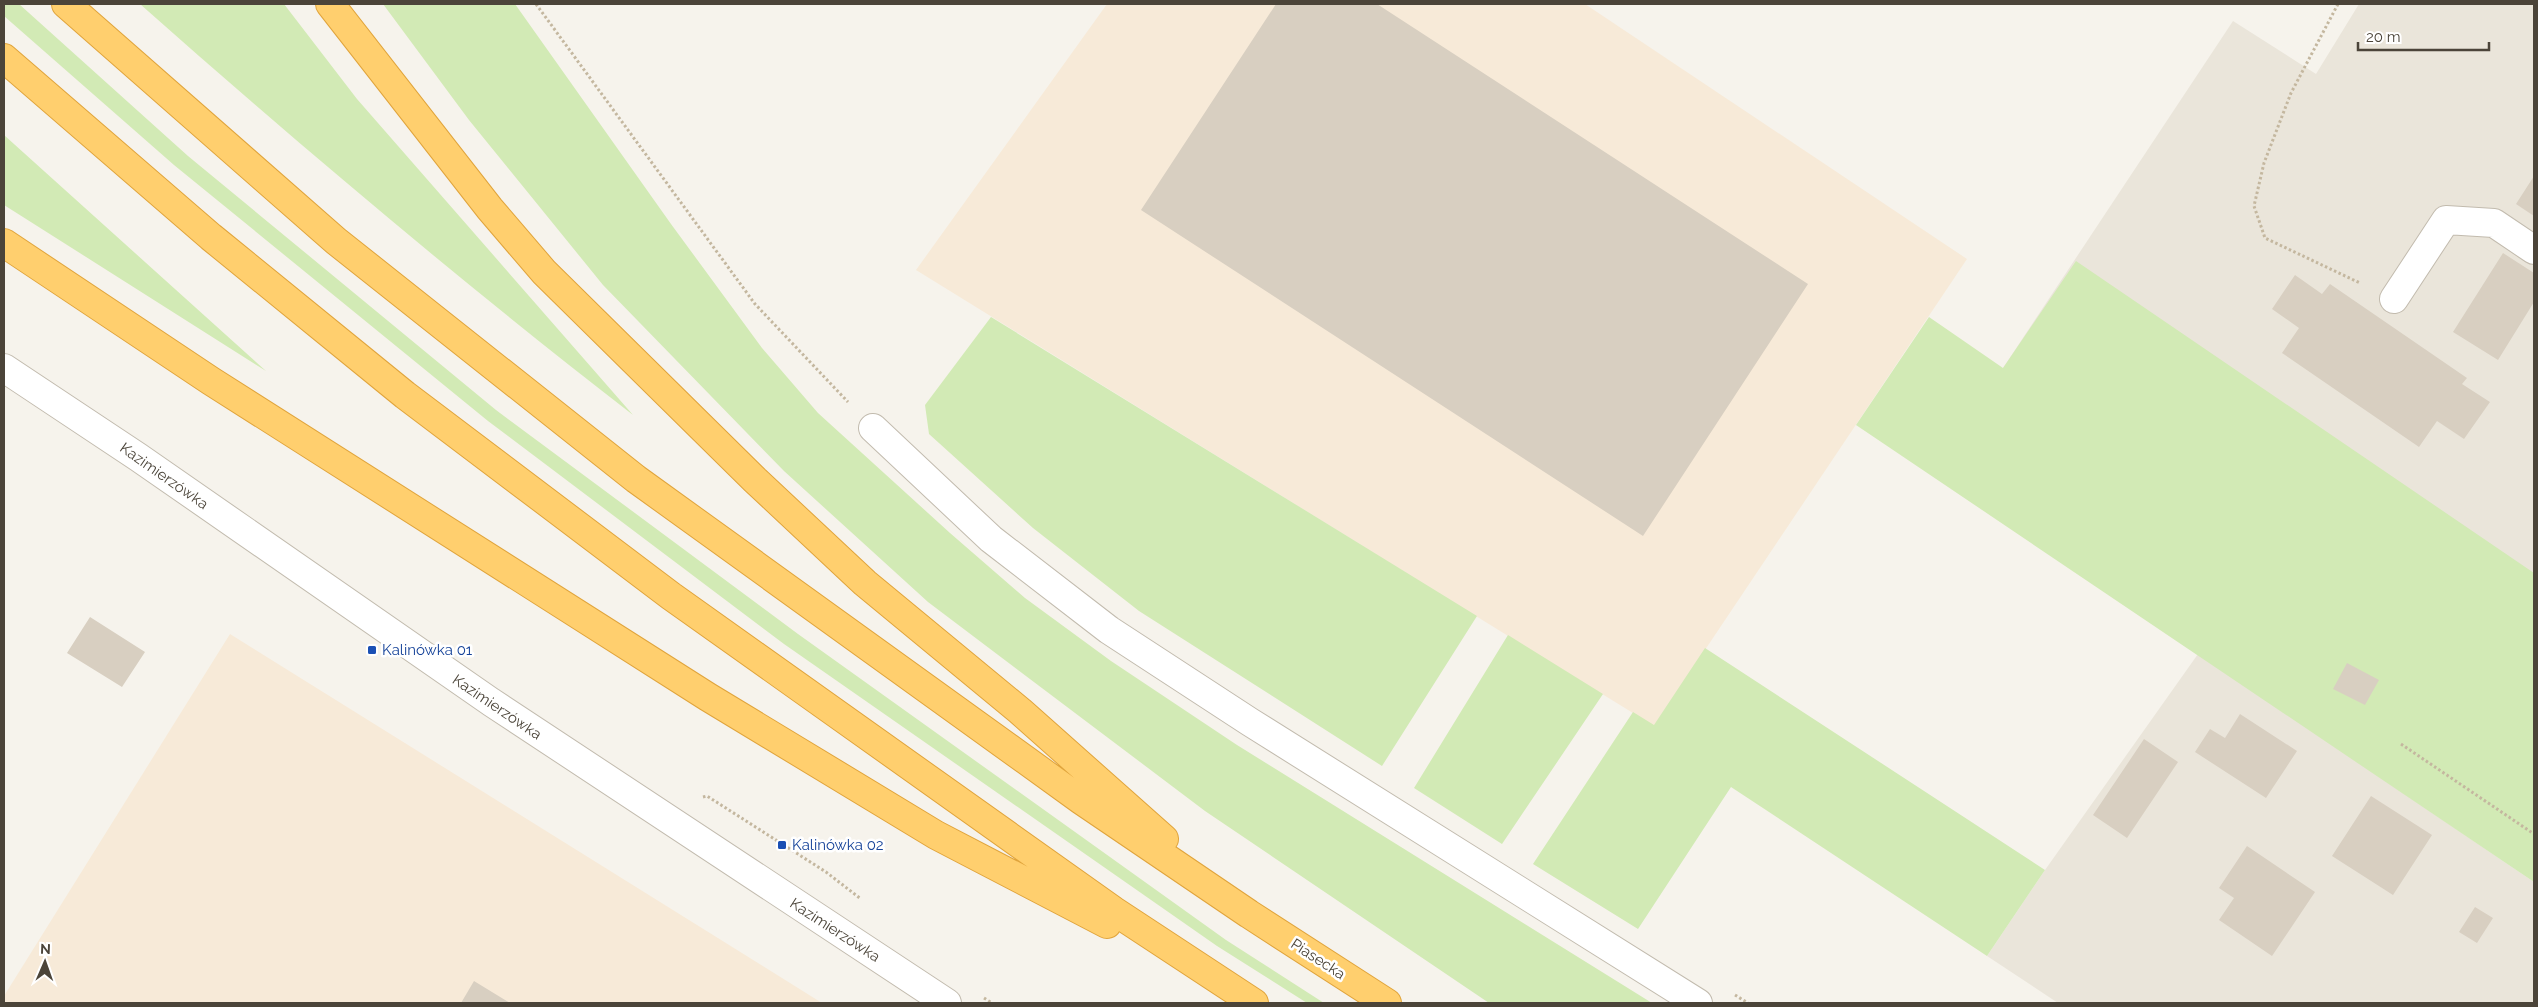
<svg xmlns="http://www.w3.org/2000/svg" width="2538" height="1007" font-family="Raleway,sans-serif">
  <rect width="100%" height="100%" fill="#f6f3ec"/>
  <!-- residential -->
  <path fill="#eae5da" d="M2359,4H2534V732L2003,368L2233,21L2316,74Z
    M2198,654L2534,882V1003H2058L1987,956L2045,870Z"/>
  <!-- commercial -->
  <path fill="#f7ead8" d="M1107,4H1585L1967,259L1654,726L916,270Z
    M230,634L822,1003H4V996Z"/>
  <!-- green -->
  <path fill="#d2eab5" d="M4,4H19L188,156L496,410L798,634L1226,940L1324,1003H1307L1217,946L784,644L488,421L174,165L4,16Z
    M140,4H284L357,99L633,415C464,284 300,146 140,4Z
    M383,4H515L671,224L762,348L818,413L950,533L1025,598L1111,661L1237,745L1652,1003H1489L1205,811L928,602L784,471L603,285L469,120Z
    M4,135L266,371L4,205Z
    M2076,261L2534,573V882L1856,425L1929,317L2003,368Z
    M991,317L1477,616L1382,766L1139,611L1033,528L929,434L925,405Z
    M1508,635L1603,694L1502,844L1414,788Z
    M1705,648L2045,870L1987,956L1731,787L1638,929L1533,864L1633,712L1654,725Z"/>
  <!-- building -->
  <path fill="#d8cfc1" d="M1276,4H1377L1808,284L1643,536L1141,210Z
    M2534,176V216L2516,204Z
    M2503,253L2534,273V302L2498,360L2453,332Z
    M2295,275L2322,294L2330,284L2467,378L2462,384L2490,402L2464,439L2437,421L2419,447L2282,353L2299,328L2272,309Z
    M90,617L145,652L122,687L67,653Z
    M2347,663L2379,680L2365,705L2333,689Z
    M2240,714L2297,751L2266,798L2195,752L2210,729L2225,738Z
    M2144,739L2178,762L2127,838L2093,815Z
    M2371,796L2432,835L2393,895L2332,856Z
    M2247,846L2315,892L2272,956L2219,920L2234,898L2219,888Z
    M2475,907L2493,918L2477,943L2459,932Z
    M474,981L510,1003H461Z"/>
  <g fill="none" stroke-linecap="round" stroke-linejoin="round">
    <defs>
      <path id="minor" d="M2394,299L2446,220L2494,223L2534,250
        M4,368L138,457L491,702L947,1003
        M873,428L991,539L1109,630L1250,722L1698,1003"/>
      <path id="highway" d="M66,4L336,241L636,479L1081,800L1249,914L1387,1003
        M330,4L490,209L544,272L755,480L865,583L1020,711L1164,839
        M4,58L211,237L405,395L671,596L1114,911L1254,1003
        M4,243L211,381L708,697L936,835L1107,924"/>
    </defs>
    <!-- minor casing -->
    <use href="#minor" stroke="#c2bbae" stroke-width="30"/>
    <!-- highway casing -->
    <use href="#highway" stroke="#e0a43c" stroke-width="30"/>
    <!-- path -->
    <path stroke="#c4b79f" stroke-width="3" stroke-dasharray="2.5 2.5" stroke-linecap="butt" d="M536,4L755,304L848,402
      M2338,4L2291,93L2264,163L2254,206L2265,238L2360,283
      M2401,744L2534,834
      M703,797L707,796L826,872L861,899
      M1735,995L1748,1003
      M984,998L992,1003"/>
    <!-- minor -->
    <use href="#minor" stroke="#fff" stroke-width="28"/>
    <!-- highway -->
    <use href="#highway" stroke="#ffcf6e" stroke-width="28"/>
  </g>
  <!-- markers -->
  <g fill="#1a4fb4" stroke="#fff" stroke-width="2">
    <rect x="367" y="645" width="10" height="10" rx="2.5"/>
    <rect x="777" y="840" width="10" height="10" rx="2.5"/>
  </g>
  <g text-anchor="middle" stroke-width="5" stroke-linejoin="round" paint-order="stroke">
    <!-- street labels -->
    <g font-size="15" fill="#4b4439" stroke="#fff">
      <text transform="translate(164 476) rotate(35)" y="5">Kazimierzówka</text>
      <text transform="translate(497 707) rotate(34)" y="5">Kazimierzówka</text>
      <text transform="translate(835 930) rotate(33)" y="5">Kazimierzówka</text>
      <text transform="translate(1318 959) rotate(33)" y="5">Piasecka</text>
    </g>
    <!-- transit labels -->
    <g font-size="15" fill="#164399" stroke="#fff" text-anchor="start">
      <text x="382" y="655">Kalinówka 01</text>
      <text x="792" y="850">Kalinówka 02</text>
    </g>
  </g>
  <!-- border -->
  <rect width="2538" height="1007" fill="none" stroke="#4b4439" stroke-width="10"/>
  <!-- north arrow -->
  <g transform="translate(45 962) rotate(2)" stroke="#ffffff" stroke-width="4" paint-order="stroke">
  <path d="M0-4L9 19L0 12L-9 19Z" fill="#4b4439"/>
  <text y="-8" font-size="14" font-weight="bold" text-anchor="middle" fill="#4b4439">N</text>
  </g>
  <!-- scale -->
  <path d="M2358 42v8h131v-8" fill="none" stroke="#4b4439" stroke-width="2.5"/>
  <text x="2366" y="42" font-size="15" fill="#4b4439" stroke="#ffffff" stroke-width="4" paint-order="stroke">20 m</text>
</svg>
